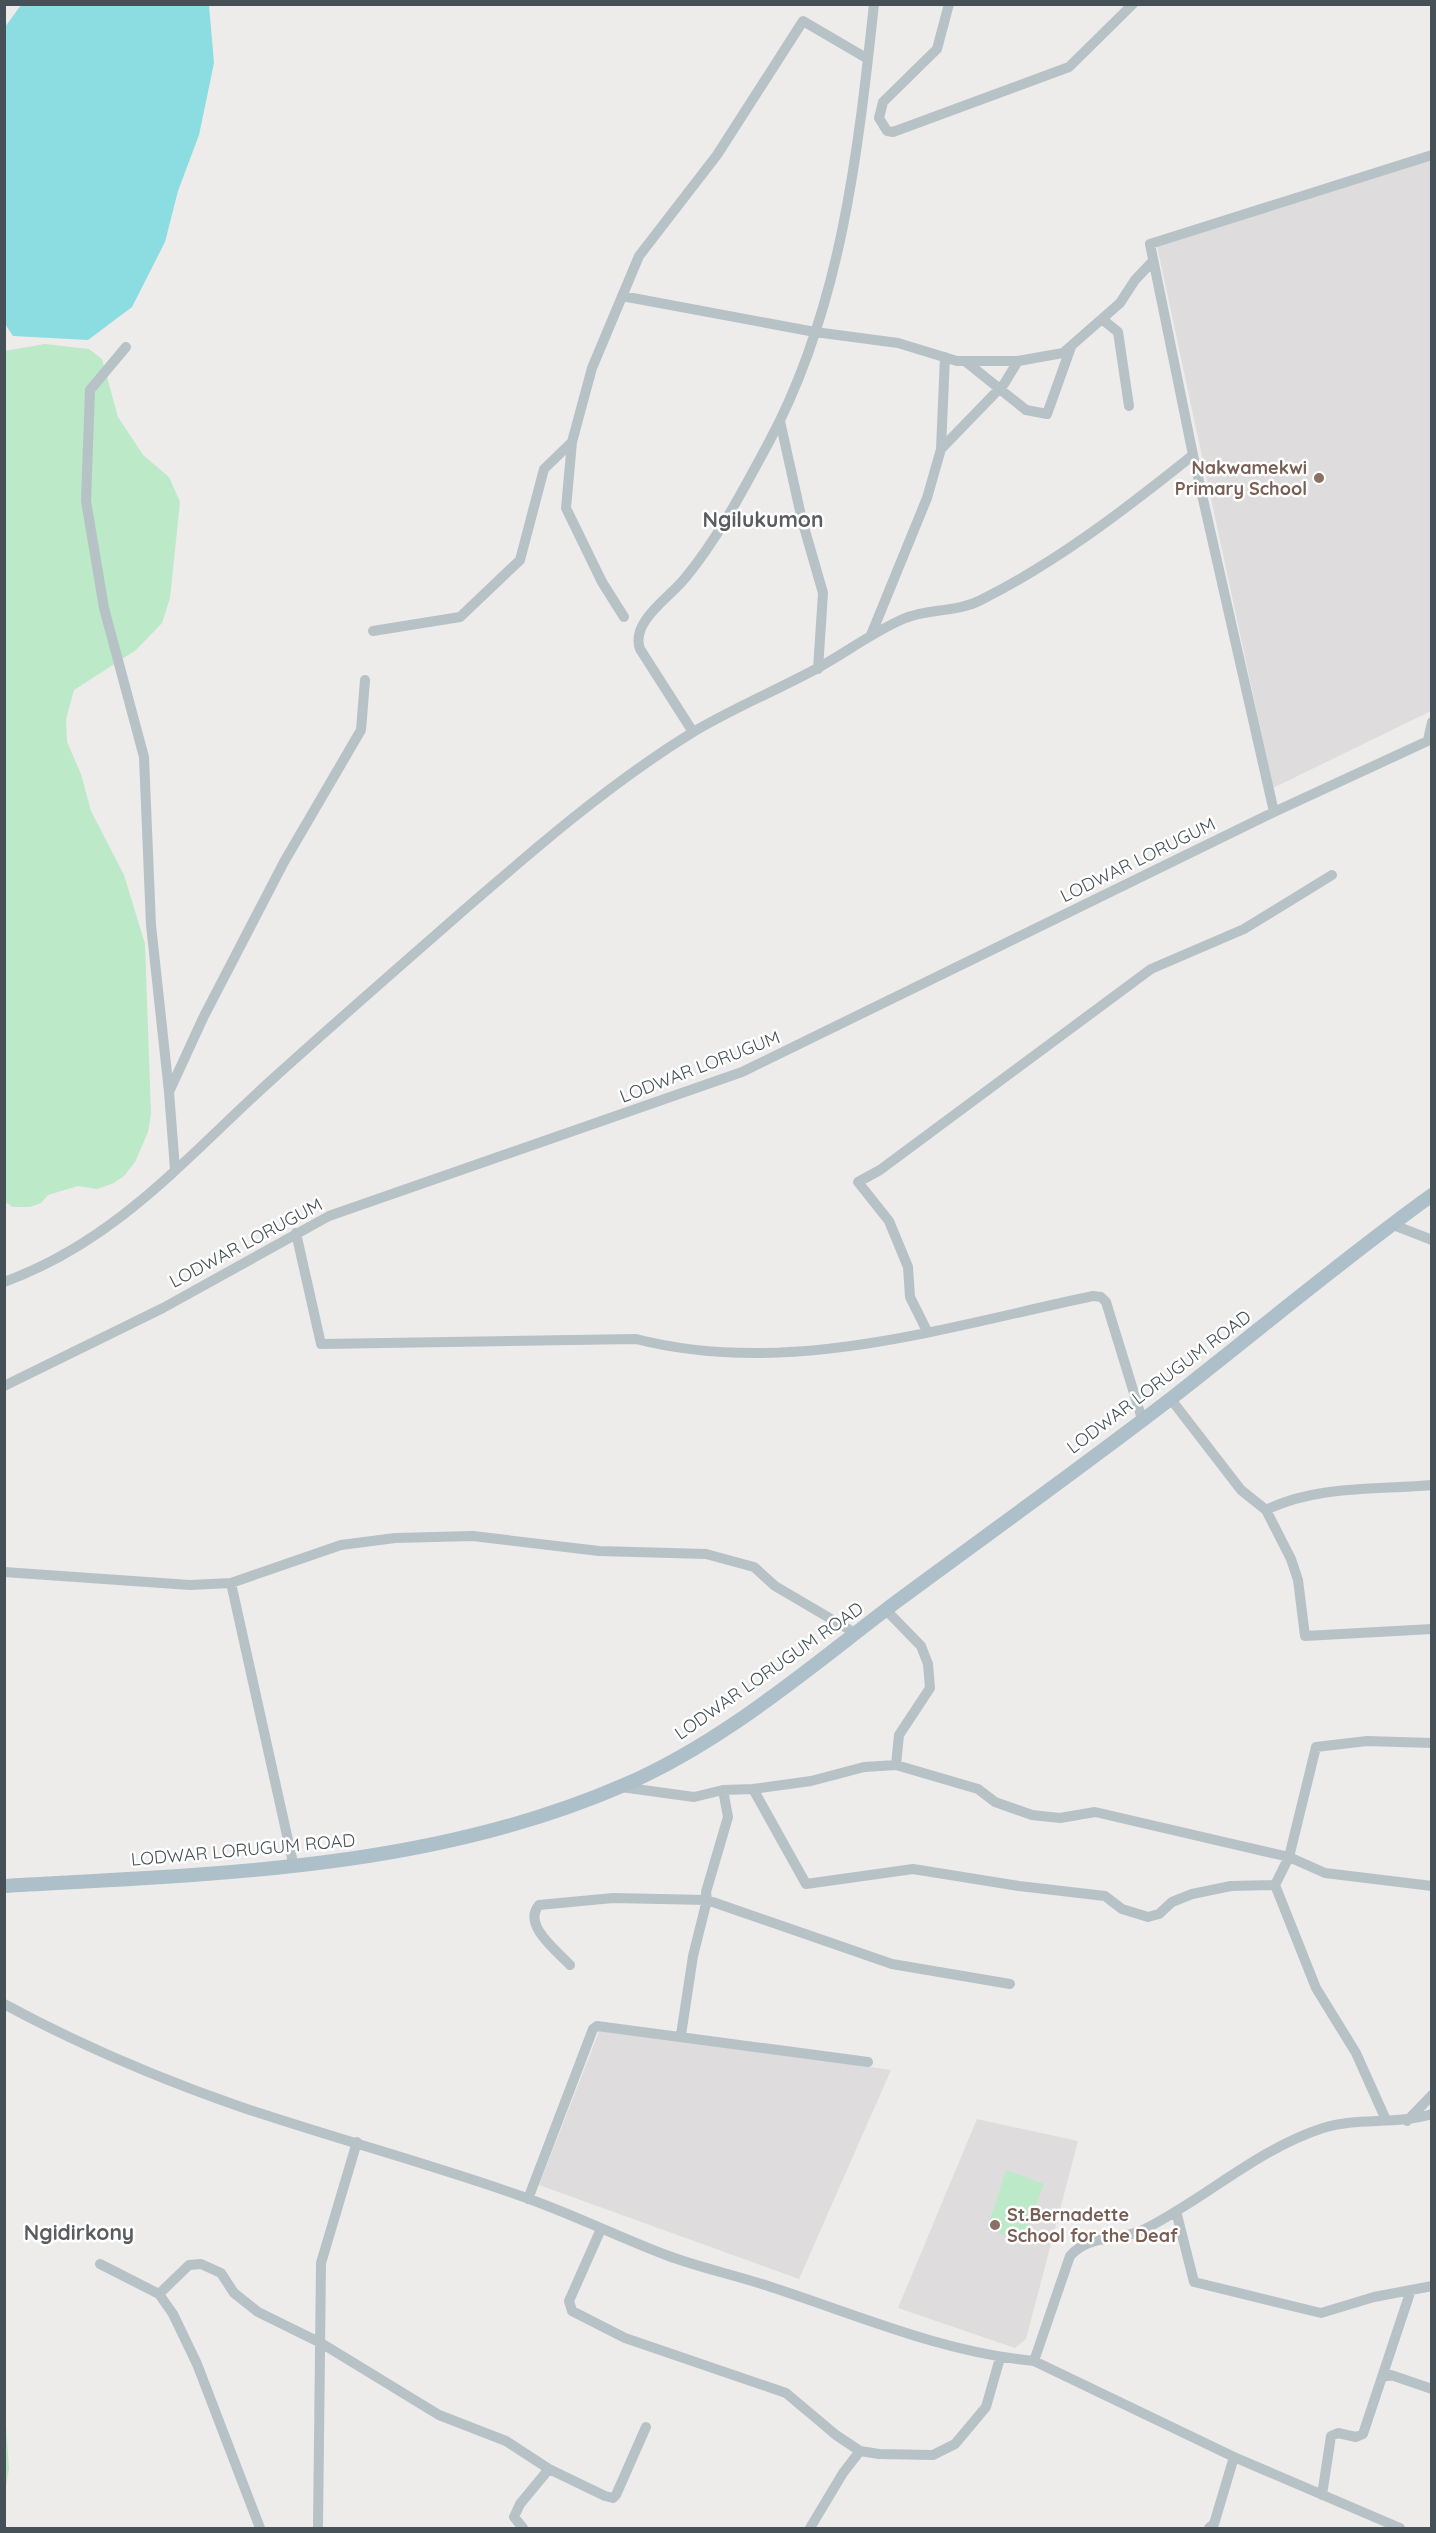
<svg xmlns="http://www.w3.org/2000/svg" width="1436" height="2533" font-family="Quicksand,sans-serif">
  <rect width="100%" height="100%" fill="#eeebeb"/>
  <!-- education -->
  <path fill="#dfdcdd" d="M1431,158V711L1273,788L1157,246Z
    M600,2029L891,2070L799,2279L539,2185Z
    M977,2119L1078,2141L1026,2339L1015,2348L898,2308Z"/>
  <!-- green -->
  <path fill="#bce9c7" d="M45,344L89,349L102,359L118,417L143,455L169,477L180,502L170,598L162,623L136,650L74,690L66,719L67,742L81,774L91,811L124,875L145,944L151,1114L148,1132L135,1162L124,1176L114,1183L97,1189L78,1186L48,1195L41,1203L30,1207H13L5,1202L4,351Z
    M1006,2170L1044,2184L1023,2241L987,2229Z
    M4,2397L9,2469L5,2491H4Z"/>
  <!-- water -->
  <path fill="#8cdde2" d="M21,5H209L214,63L199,135L178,191L165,242L132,307L88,340L13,336L5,324V27Z"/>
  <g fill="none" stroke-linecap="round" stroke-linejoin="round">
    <!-- minor -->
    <path stroke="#b7c2c7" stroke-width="10" d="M949,4L937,49L883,102L879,118L887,131L893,132L1069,67L1133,4
      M622,296L815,332L898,343L957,361H1018L1063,353L1120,303L1135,280L1153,261
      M1102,319L1118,332L1129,406
      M126,347L90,390L86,501L104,608L144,757L151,925L169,1092
      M965,361L1026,410L1047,414L1071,347
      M780,421L802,520L823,593L818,669
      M572,442L566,508L602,582L624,617
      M941,449L1004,384L1018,361
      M373,631L460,617L520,560L544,469L572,442L592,368L639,256L717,155L803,21L868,59
      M871,635L927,498L941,449L945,357
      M693,732L640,649C630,621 671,597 686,577C719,537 744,488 769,442C841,308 858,153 874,4
      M1428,740L1432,722
      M1274,812L1193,455L1150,244L1432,155
      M175,1169L169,1092L204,1016L284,862L361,730L365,680
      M1391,1224L1432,1240
      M296,1233L321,1344L636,1339C788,1378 945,1327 1093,1296L1101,1297L1106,1302L1142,1419
      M4,1282C114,1242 183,1161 266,1085C331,1026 398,968 464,910C537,847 608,785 690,734C729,710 773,692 814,670C844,654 871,633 903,619C928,608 956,613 981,600C1057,562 1127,508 1193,455
      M927,1331L910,1297L908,1267L889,1221L858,1182L880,1170L1151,969L1244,929L1332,875
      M4,1386L163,1308L329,1216L742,1072L1274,812L1432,739
      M1170,1398L1241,1490L1266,1510L1291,1559L1298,1580L1305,1636L1432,1629
      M1266,1510C1316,1485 1377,1490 1432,1485
      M4,1572L190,1585L231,1583L341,1545L395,1538L473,1536L599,1551L706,1554L754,1567L775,1586L855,1633
      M231,1583L294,1867
      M886,1610L921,1646L928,1664L930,1688L899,1735L896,1765
      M621,1787L694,1797L723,1790L753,1789L811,1781L864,1767L896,1765L978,1789L995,1802L1032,1815L1060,1818L1095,1812L1289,1857L1325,1873L1432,1886
      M753,1789L806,1884L913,1869L1019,1886L1105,1896L1122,1909L1148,1917L1159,1914L1172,1902L1192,1894L1231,1886L1275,1885
      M570,1965C557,1951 522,1925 539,1905L613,1898L707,1900L892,1964L1010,1984
      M4,2004C80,2045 160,2079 241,2107C333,2138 427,2163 518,2195C568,2212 616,2236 666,2255C700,2268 736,2275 771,2287C858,2315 941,2352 1034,2361L1234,2457L1400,2528
      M681,2035L693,1956L707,1900L706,1892L728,1817L723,1790
      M1386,2120L1356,2053L1316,1988L1275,1885L1289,1857L1316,1747L1367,1741L1432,1743
      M1407,2121L1432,2095
      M528,2199L593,2029L597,2026L868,2062
      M1176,2211L1194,2282L1321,2313L1374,2297L1432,2286
      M601,2229L569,2301L572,2311L625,2338L786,2393L836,2435L860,2451L879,2454L933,2455L955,2444L986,2407L1000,2358
      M100,2264L159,2294L173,2314L197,2364L260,2528
      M159,2294L189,2265L201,2264L221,2273L234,2293L258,2312L321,2343L439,2415L506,2441L549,2469L605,2496L613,2498L616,2495L646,2427
      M1034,2361L1070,2256C1090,2233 1120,2242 1145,2229C1206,2198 1258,2149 1323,2128C1357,2117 1396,2125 1432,2114
      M1382,2377L1411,2290
      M1322,2495L1331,2436L1338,2433L1356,2437L1363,2434L1382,2377L1391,2375L1432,2389
      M318,2528L321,2263L357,2142
      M523,2528L514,2517L520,2504L549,2469
      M810,2528L843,2473L860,2451
      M1209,2528L1214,2524L1234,2457"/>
    <!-- major -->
    <path stroke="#adbfc8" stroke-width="14" d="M4,1886C213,1874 429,1870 624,1785C724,1742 810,1667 896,1602C988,1534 1082,1467 1173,1397C1259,1330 1343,1259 1432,1195"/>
  </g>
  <!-- markers -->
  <g fill="#8d6e63" stroke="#fff" stroke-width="2">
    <circle cx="1319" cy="478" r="6"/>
    <circle cx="995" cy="2225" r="6"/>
  </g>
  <g text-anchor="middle" stroke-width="5" stroke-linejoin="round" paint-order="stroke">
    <!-- education labels -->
    <g font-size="18" font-weight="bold" fill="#785e54" stroke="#fff" text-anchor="end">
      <text x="1307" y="474">Nakwamekwi<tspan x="1307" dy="21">Primary School</tspan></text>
      <text x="1007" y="2221" text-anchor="start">St.Bernadette<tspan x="1007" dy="21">School for the Deaf</tspan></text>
    </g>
    <!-- street labels -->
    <g font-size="18" fill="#455156" stroke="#fff">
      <text transform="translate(1138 860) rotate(-26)" y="6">LODWAR LORUGUM</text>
      <text transform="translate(700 1067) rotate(-21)" y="6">LODWAR LORUGUM</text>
      <text transform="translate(246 1243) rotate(-28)" y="6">LODWAR LORUGUM</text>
      <text transform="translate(1159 1382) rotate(-37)" y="6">LODWAR LORUGUM ROAD</text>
      <text transform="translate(769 1671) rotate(-35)" y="6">LODWAR LORUGUM ROAD</text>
      <text transform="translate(243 1850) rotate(-5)" y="6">LODWAR LORUGUM ROAD</text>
    </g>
    <!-- quarter labels -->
    <g font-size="21" font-weight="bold" fill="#595d5f" stroke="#fff">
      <text x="763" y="527">Ngilukumon</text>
      <text x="79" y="2240">Ngidirkony</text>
    </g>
  </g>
  <!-- border -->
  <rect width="1436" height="2533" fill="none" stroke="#455156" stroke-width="12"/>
</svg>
